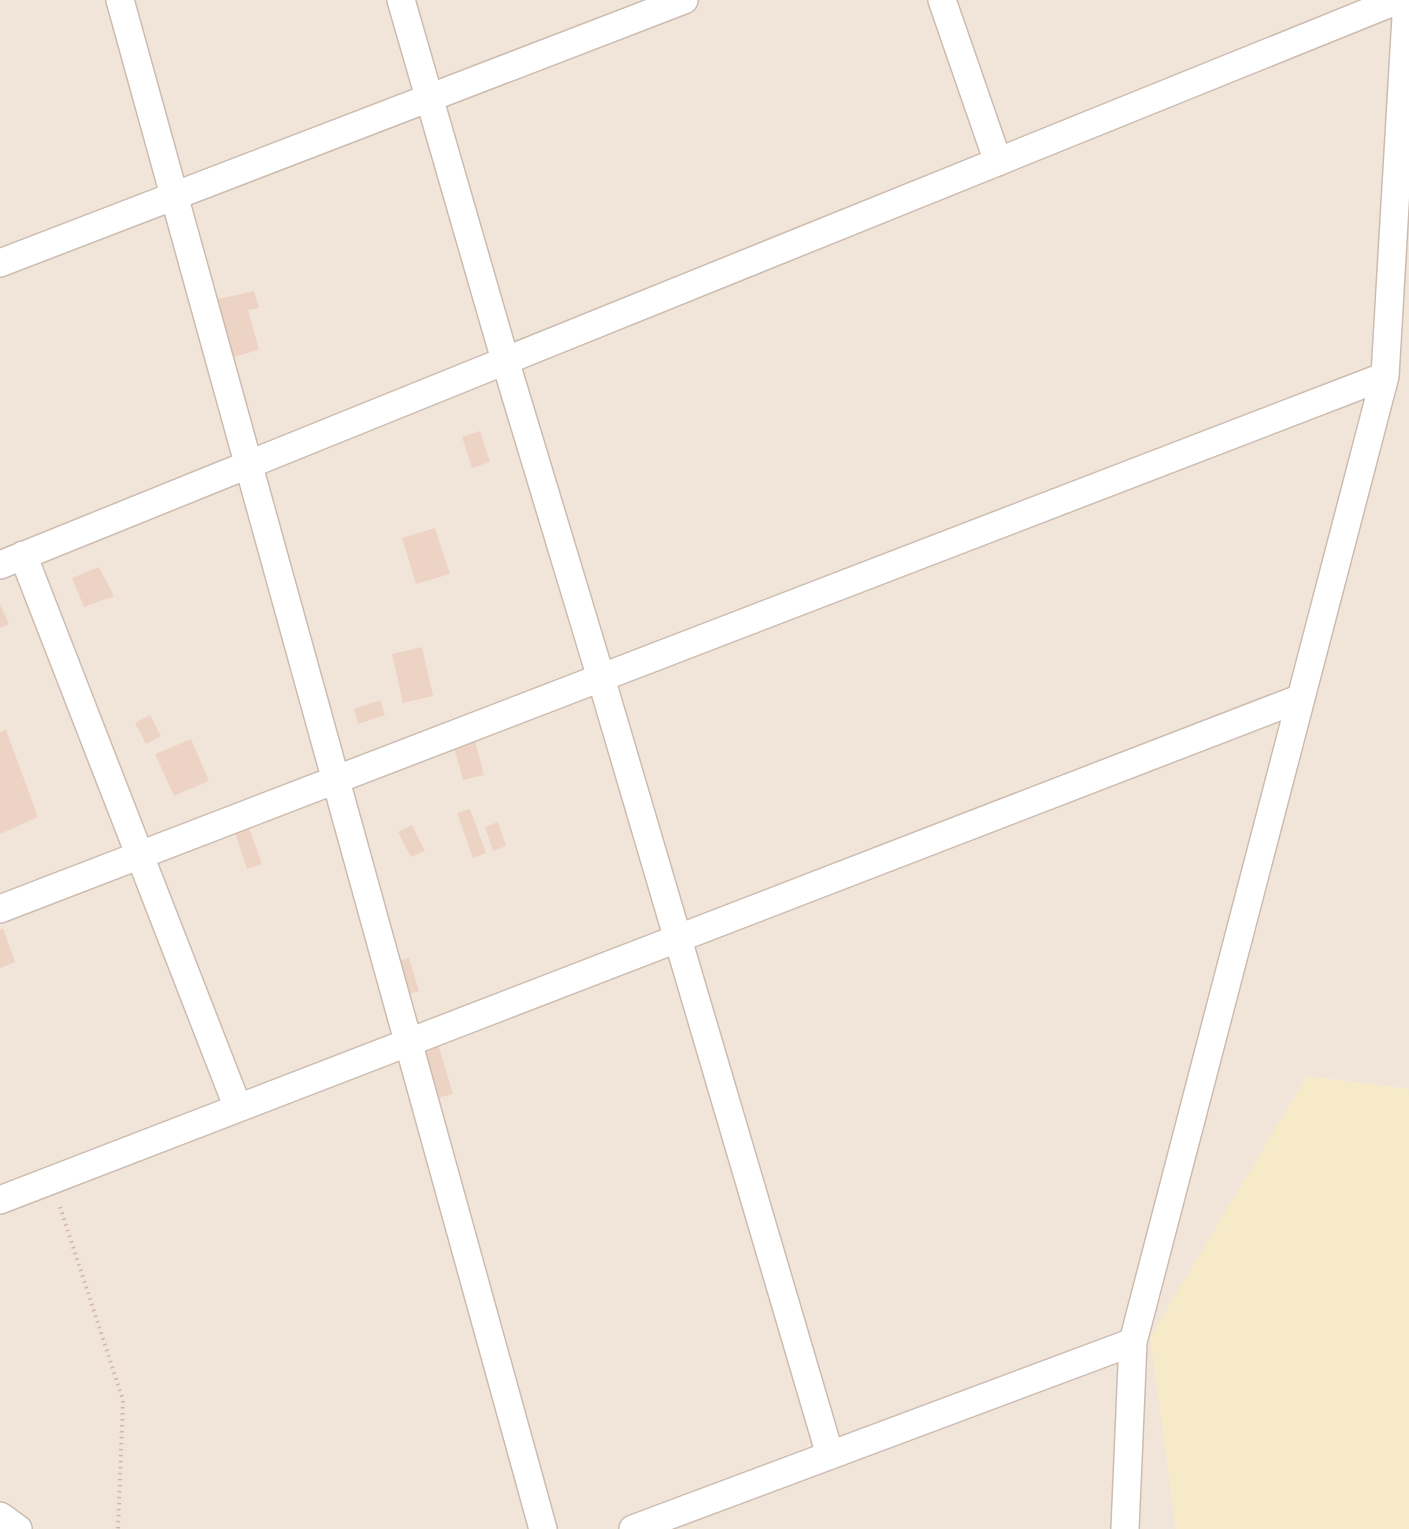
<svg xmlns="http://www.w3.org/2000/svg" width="1409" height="1529" font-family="Manrope,sans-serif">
  <rect width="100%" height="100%" fill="#faf3ea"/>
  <!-- residential -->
  <path fill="#f1e5d9" d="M0,0H1409V1089L1307,1076L1151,1337L1176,1529H0Z"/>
  <!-- sand -->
  <path fill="#f6eac8" d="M1307,1076L1409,1089V1529H1176L1150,1337Z"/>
  <!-- building -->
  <path fill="#edd3c4" d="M254,291L259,308L248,310L259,350L230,358L215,300Z
    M480,431L490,462L472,468L462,437Z
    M435,528L450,574L416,584L402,538Z
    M99,567L114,596L84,607L72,578Z
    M0,604L9,624L0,628Z
    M422,647L433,696L403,703L392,654Z
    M380,700L385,715L358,724L354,709Z
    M150,715L161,736L146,744L135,723Z
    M6,730L38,817L0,834V732Z
    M191,739L209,781L174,796L155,754Z
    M475,741L484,775L463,780L454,747Z
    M470,809L486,853L473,858L457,813Z
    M498,822L506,846L493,851L485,827Z
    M412,825L425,851L411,857L398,832Z
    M249,828L262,864L247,869L235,833Z
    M3,928L15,962L0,968V930Z
    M409,958L419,991L405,995L395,962Z
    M436,1037L453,1094L438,1098L420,1042Z"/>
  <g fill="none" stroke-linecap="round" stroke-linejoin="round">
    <defs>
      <path id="minor" d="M120,0L543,1529
        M401,0L505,360L601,678L830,1455
        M942,0L998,162
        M0,263L684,0
        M23,555L238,1108
        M0,565L1398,0
        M0,909L1385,376
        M0,1200L1301,698
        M0,1516L18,1529
        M633,1529L1133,1342
        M1125,1529L1133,1342L1385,376L1407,0"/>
    </defs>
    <!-- minor casing -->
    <use href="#minor" stroke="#ccbcb0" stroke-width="30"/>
    <!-- path -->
    <path stroke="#d2b6a7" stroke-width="4" stroke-dasharray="1.5 4.5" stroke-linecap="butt" d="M60,1207L123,1400L118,1529"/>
    <!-- minor -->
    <use href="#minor" stroke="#fff" stroke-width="27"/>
  </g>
</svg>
